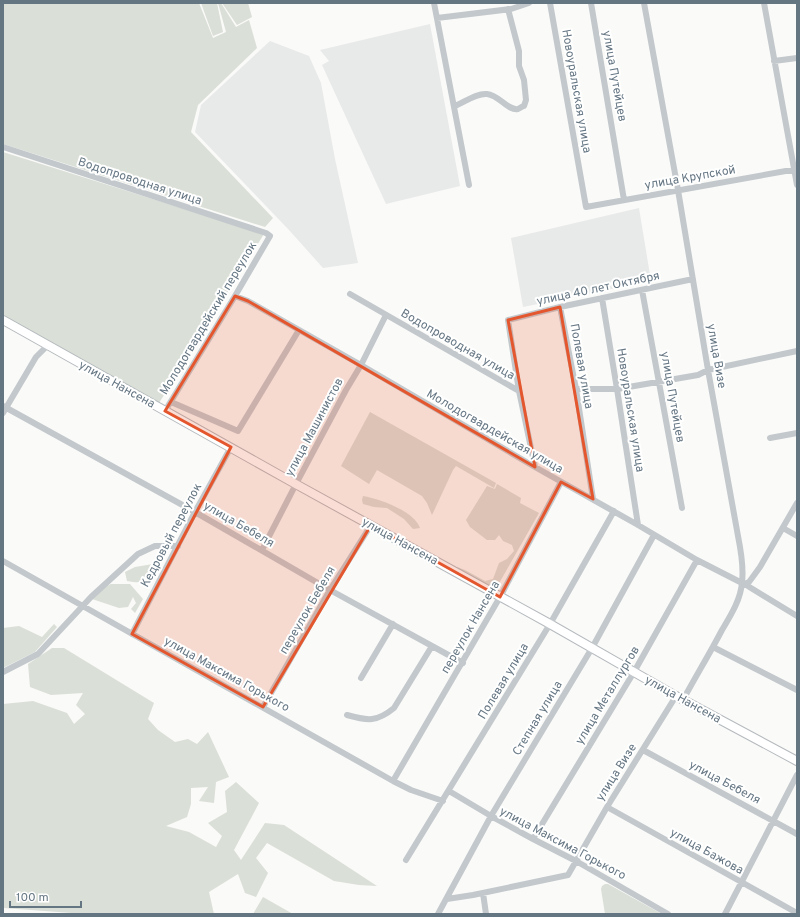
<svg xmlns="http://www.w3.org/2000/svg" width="800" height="917" font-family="Overpass,sans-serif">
  <rect width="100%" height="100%" fill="#fafaf8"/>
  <!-- built -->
  <path fill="#e8e9e9" d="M430,24L460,186L386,204L322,65L329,61L320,50Z
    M270,41L309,56L321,83L335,159L358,263L323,268L289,230L195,132L201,105Z
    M639,208L651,281L523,307L511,238Z"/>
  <!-- green -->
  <path fill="#dadfd7" d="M3,3H199L213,38L226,32L218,3H221L236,27L249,20L257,48L198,105L191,132L273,218L265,227L3,144Z
    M201,3H217L223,32L213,36Z
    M222,3H248L252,17L237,25Z
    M3,152L264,234L159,403L3,316Z
    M370,412L496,483L494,488L456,466L453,470L432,515L427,503L422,496L377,470L369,484L341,466Z
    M497,484L521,498L520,503L539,513L494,592L454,569L457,567L465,570L485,581L493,579L499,563L507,559L514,551L512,545L503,541L499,535L495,540H487L470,527L466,520L487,486L495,489Z
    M363,496C380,499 414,511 420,528L413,529L404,519L387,508L374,507L363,504L362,500Z
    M153,564L159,566L155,578C145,583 138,583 127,581L125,572L135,567Z
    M111,584H130L143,599L135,613L131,609L136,603L133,597L128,607L119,608L92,599L105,587Z
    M54,624L57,627L35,652L3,668V628L19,626L42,637Z
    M52,648H64L154,703L148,719L158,730L175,742L188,739L197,744L208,732L229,777L216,782L214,803L199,801L208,787L191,788V804L187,817L166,826L189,832L216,847L222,836L208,823L227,812L225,791L236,782L259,803L234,850L241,860L265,823L284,825L377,886L359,885L334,881L267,843L256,858L268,873L256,897L245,893L238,874L209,892L214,914H85L4,908L3,906V704L33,701L67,713L74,724L85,714L76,705L83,693L51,695L30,687L28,664Z
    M605,884H608L660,913L653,914H605L601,889L602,886Z
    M263,897L293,914H253Z"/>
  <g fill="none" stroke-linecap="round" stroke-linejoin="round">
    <defs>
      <path id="major" d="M3,320L292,482L550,624L676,696L797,761"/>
    </defs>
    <!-- major casing -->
    <use href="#major" stroke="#b5babe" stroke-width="10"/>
    <!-- minor -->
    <path stroke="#c3c8cc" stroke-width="6" d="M434,3L469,185
      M550,3L586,207L797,169
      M591,3L624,200
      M644,3L678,190L708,370L738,536C741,551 744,567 742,582C741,599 731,615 722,630C710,653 696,676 683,700
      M764,3L797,185
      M437,18L511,9L529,3
      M774,61L797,58
      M454,105H457C466,101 477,93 487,94C499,95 508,111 518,109C518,109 523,106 524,106L526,100L524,80L519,66V51L508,9
      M3,147L266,233L270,236L235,296L165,411
      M642,290L682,508
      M350,294L519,391
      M235,296L248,301L361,365L535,467L638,525L697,560L742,583L745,584L749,582L752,578L760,567L797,503
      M602,298L617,389L638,525
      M560,307L576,389L593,499
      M576,389H617L698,375L708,370L797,351
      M171,402L238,431L299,330
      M3,406L195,512L330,590L463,663
      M3,413L36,357L48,345
      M770,438L797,433
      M535,467L519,391L508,320L560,307L693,279
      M783,528L797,536
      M262,550L296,484L346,390L361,365L386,315
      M3,561L393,781L411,790L443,801
      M745,584L751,588L797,616
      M132,634L195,512L231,447
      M713,647L797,690
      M3,672L38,654L91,597L138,554L155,546H178
      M361,678L393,624
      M263,707L330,590L371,525
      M347,715C368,721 377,722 394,708L432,646
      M643,750L797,834
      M393,781L500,597L561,482
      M449,791L491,816L533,839L576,861L668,914
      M607,807L797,913
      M533,839L634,672L697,560
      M406,860L550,624L614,511
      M483,893L486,914
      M447,899L473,895L568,875L607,807L676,696
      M438,914L491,816L592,648L654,535
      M725,914L797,775"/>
    <!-- major -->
    <use href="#major" stroke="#fff" stroke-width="8"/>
  </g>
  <!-- marked area -->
  <path fill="#e4572e" fill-opacity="0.2" stroke="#e4572e" stroke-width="3" stroke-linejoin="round" d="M235,296L248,301L535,467L508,320L560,307L593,499L561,482L500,597L371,525L263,707L132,634L231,447L165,411Z"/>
  <g text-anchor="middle" stroke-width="4" stroke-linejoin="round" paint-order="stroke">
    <!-- street labels -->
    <g font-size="12" fill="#657683" stroke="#fff">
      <text transform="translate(615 76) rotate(80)" y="4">улица Путейцев</text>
      <text transform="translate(577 91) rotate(80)" y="4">Новоуральская улица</text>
      <text transform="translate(690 177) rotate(-10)" y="4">улица Крупской</text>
      <text transform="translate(140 181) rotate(18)" y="4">Водопроводная улица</text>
      <text transform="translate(598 288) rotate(-12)" y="4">улица 40 лет Октября</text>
      <text transform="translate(208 318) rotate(-59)" y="4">Молодогвардейский переулок</text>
      <text transform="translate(458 344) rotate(30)" y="4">Водопроводная улица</text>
      <text transform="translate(717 356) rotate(80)" y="4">улица Визе</text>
      <text transform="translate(582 366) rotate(80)" y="4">Полевая улица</text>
      <text transform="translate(117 384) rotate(29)" y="4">улица Нансена</text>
      <text transform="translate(673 397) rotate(80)" y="4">улица Путейцев</text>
      <text transform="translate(631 410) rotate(81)" y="4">Новоуральская улица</text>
      <text transform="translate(314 427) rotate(-62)" y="4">улица Машинистов</text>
      <text transform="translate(495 431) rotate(30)" y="4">Молодогвардейская улица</text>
      <text transform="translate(239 524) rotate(30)" y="4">улица Бебеля</text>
      <text transform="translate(171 535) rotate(-62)" y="4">Кедровый переулок</text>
      <text transform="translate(400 541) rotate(29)" y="4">улица Нансена</text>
      <text transform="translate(307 610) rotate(-60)" y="4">переулок Бебеля</text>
      <text transform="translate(470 627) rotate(-60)" y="4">переулок Нансена</text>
      <text transform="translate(227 674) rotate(29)" y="4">улица Максима Горького</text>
      <text transform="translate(503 681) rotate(-59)" y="4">Полевая улица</text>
      <text transform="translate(607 695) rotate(-59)" y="4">улица Металлургов</text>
      <text transform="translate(683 699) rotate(29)" y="4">улица Нансена</text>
      <text transform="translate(537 718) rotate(-59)" y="4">Степная улица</text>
      <text transform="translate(616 772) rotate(-58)" y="4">улица Визе</text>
      <text transform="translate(725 782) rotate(28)" y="4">улица Бебеля</text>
      <text transform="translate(563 843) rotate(28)" y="4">улица Максима Горького</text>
      <text transform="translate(707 851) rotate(29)" y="4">улица Бажова</text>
    </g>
  </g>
  <!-- border -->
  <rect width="800" height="917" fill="none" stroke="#657683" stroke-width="8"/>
  <!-- scale -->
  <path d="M10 901v6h71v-6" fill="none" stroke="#657683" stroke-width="2"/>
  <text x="16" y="901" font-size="12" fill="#657683" stroke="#ffffff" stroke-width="3" paint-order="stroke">100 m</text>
</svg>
